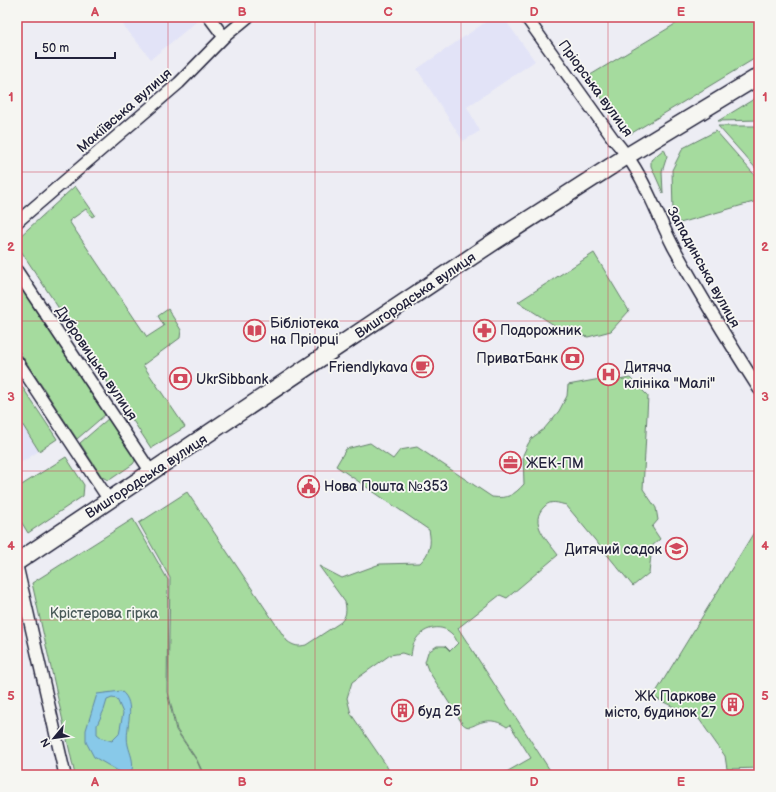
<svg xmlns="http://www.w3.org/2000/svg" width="776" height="792" font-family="'Balsamiq Sans',sans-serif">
  <rect width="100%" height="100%" fill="#ededf4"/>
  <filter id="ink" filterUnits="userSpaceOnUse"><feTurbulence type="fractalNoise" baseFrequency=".025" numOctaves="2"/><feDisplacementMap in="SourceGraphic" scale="8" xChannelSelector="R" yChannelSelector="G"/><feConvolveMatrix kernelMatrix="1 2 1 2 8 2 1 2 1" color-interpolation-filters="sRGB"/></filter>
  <g filter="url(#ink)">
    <!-- built -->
    <path fill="#e2e3f7" d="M133,17H200L201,18L151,59L123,25Z
      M493,17H503L535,61L467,107L480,131L463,141L417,69Z
      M17,416L39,451L17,465Z"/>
    <!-- green -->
    <path fill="#a5db9e" stroke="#647e6c" d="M687,17H759V56L632,133H628L625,131L587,77Z
      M759,96V120L718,121Z
      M718,126H759V172Z
      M716,131L759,180V197L757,201L680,223L673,212L672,170L683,148Z
      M664,149L667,156L662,172L663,193L651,166V160Z
      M75,186L95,215L92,217L86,209L69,221L147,337L164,326L158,316L168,309L181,330L180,338L143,365L185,427L151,448L17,245V239Z
      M594,253L629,311L611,331L588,337L565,332L518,302Z
      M17,278L106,414L77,439L17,348Z
      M630,378L648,396L643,489L656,508L658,520L652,527L660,539L652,546L649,573L633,586L566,505C558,503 551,500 545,506C527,522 548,541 558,555L507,598L500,595L458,628L553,775H501L531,758L510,725L507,727C500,722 491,719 482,722C474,724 469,731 462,723L428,670L425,662L428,652L437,646H445L450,651L458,643C456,640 454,635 451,633C440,623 422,628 415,641C412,645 412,650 411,656L402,653L390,655L352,682L347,698L351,714L386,765L391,775H204L197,760L177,730L168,692L170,578L139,523L187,492L287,641C294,646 298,647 306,645L341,622C346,616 347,611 345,602L319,566L342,578L380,564L420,563C430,553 432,544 429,530L336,466L346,449L370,443L393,459L400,450L417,447L492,497C508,499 514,495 524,484L523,455L528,444L532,438L544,429L559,411L567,396L568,385L600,379L602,383Z
      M17,379L57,439L39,451L17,416Z
      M109,418L134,456L135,461L133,464L111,479L108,480L102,477L80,443Z
      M66,457L84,485L83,496L28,533L17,515V488Z
      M133,519L168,580L167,692L176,730L197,761L203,775H75L32,583Z
      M759,524V768L727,769L725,756L699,719L653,697Z"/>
    <!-- water -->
    <path fill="#88c9e9" stroke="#5f86a3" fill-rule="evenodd" d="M121,691C138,704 124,727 128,745C130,754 134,760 132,770L126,774L120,772L94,757L86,742V730L97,694ZM112,698L117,699L123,713L119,734L112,741L102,738L97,734V725L104,710L107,700Z"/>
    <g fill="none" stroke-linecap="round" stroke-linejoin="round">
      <defs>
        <path id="street" d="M209,17L224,37
          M526,17L614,140C619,145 623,151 627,156C646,182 658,217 673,246C700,295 729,342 759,389
          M17,222L179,83L224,37L248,17
          M17,271L151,472
          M17,361L109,500
          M17,566L65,775"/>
        <path id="secondary" d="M17,562L495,241L627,156L759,76"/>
      </defs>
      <!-- street casing -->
      <use href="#street" stroke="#22223b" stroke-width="14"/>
      <!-- secondary casing -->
      <use href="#secondary" stroke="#22223b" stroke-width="19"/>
      <!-- street -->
      <use href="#street" stroke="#f6f6f2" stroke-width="11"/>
      <!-- secondary -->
      <use href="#secondary" stroke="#f6f6f2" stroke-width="16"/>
    </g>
  </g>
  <!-- grid -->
  <path fill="none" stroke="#d1495b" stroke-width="1" stroke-opacity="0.55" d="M168,17V775M315,17V775M461,17V775M608,17V775M17,172H759M17,321H759M17,471H759M17,620H759"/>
  <!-- icons -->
  <defs>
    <symbol id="pharmacy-ring" viewBox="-11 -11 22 22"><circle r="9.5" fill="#f6f6f2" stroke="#d1495b" stroke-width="1.5"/><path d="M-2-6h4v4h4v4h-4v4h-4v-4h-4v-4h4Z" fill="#d1495b"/></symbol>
    <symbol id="library-ring" viewBox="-11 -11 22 22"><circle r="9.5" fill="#f6f6f2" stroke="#d1495b" stroke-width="1.5"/><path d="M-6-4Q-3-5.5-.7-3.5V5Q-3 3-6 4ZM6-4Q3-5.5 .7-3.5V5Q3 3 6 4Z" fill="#d1495b"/></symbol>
    <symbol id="bank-ring" viewBox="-11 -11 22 22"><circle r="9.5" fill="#f6f6f2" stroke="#d1495b" stroke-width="1.5"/><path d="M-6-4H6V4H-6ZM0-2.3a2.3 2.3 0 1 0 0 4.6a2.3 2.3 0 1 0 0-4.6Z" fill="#d1495b"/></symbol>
    <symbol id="cafe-ring" viewBox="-11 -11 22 22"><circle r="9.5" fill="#f6f6f2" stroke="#d1495b" stroke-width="1.5"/><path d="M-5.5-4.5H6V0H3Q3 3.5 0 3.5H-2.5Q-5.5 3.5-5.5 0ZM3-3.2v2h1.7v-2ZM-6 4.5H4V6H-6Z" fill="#d1495b"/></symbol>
    <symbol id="hospital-ring" viewBox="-11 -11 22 22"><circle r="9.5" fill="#f6f6f2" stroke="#d1495b" stroke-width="1.5"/><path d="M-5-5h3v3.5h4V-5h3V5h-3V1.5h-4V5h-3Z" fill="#d1495b"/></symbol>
    <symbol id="office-ring" viewBox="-11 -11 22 22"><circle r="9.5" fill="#f6f6f2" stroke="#d1495b" stroke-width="1.5"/><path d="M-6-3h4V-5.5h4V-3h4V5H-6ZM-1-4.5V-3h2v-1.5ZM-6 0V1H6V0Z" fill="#d1495b"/></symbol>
    <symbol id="civic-ring" viewBox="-11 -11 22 22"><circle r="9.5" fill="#f6f6f2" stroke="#d1495b" stroke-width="1.5"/><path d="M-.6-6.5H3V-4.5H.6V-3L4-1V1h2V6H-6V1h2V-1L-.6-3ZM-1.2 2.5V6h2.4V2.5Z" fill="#d1495b"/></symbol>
    <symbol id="school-ring" viewBox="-11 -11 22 22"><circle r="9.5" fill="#f6f6f2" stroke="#d1495b" stroke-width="1.5"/><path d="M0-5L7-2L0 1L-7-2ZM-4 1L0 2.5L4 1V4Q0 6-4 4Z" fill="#d1495b"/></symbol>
    <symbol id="building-ring" viewBox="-11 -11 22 22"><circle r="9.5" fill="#f6f6f2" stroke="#d1495b" stroke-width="1.5"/><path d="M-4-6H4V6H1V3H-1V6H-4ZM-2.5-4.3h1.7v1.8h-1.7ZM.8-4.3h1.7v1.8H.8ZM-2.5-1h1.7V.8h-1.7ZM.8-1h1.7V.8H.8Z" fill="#d1495b"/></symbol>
  </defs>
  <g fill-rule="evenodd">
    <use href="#pharmacy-ring" x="472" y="318" width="25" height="25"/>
    <use href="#library-ring" x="242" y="318" width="25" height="25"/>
    <use href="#bank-ring" x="560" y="346" width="25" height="25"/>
    <use href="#cafe-ring" x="410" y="354" width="25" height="25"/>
    <use href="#hospital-ring" x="596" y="362" width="25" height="25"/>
    <use href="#bank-ring" x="168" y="366" width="25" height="25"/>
    <use href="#office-ring" x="498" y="450" width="25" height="25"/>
    <use href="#civic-ring" x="296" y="474" width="25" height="25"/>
    <use href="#school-ring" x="664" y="536" width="25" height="25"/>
    <use href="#building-ring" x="720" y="692" width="25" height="25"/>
    <use href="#building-ring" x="390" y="698" width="25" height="25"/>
  </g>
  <g text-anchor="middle" stroke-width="3.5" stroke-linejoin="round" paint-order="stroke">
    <!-- street labels -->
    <g font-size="14" fill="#22223b" stroke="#f6f6f2">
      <text transform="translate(596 88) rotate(54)" y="5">Пріорська вулиця</text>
      <text transform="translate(124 110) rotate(-41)" y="5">Макіївська вулиця</text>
      <text transform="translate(704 267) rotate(61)" y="5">Западинська вулиця</text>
      <text transform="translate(415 295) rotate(-34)" y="5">Вишгородська вулиця</text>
      <text transform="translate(97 363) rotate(56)" y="5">Дубровицька вулиця</text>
      <text transform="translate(146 476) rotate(-33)" y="5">Вишгородська вулиця</text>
    </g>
    <!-- poi labels -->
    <g font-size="14" fill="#22223b" stroke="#f6f6f2" text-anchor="start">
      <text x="270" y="328">Бібліотека<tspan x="270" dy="16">на Пріорці</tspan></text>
      <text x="500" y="335">Подорожник</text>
      <text x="558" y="363" text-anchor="end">ПриватБанк</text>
      <text x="408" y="372" text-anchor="end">Friendlykava</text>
      <text x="624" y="372">Дитяча<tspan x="624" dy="16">клініка "Малі"</tspan></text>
      <text x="196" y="384">UkrSibbank</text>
      <text x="526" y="468">ЖЕК-ПМ</text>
      <text x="324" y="491">Нова Пошта №353</text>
      <text x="662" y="554" text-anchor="end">Дитячий садок</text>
      <text x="716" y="701" text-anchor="end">ЖК Паркове<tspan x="716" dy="16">місто, будинок 27</tspan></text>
      <text x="418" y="716">буд 25</text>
    </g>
    <!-- park labels -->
    <g font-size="14" fill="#495a59" stroke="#f6f6f2">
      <text x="104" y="618">Крістерова гірка</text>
    </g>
  </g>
  <!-- margin -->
  <rect width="776" height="792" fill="none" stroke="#f6f6f2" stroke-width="44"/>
  <!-- north arrow -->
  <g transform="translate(54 738) rotate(241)" stroke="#f6f6f2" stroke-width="3" paint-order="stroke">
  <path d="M0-3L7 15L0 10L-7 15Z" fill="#22223b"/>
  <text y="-6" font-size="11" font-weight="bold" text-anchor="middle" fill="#22223b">N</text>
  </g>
  <!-- scale -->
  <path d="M36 52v6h79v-6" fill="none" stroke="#22223b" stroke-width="2"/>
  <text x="42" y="52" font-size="12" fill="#22223b" stroke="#f6f6f2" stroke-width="3" paint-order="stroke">50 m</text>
  <rect x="22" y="22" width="732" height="748" fill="none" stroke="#d1495b" stroke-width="1.5"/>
  <g font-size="13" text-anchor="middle" font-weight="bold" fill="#d1495b">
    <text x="95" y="16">A</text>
    <text x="242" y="16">B</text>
    <text x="388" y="16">C</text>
    <text x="534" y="16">D</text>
    <text x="681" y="16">E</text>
    <text x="11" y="101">1</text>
    <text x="765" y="101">1</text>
    <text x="11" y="251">2</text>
    <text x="765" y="251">2</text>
    <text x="11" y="401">3</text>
    <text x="765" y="401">3</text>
    <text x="11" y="550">4</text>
    <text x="765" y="550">4</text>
    <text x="11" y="700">5</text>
    <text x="765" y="700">5</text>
    <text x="95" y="786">A</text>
    <text x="242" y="786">B</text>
    <text x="388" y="786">C</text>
    <text x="534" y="786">D</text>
    <text x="681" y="786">E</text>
  </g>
</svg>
